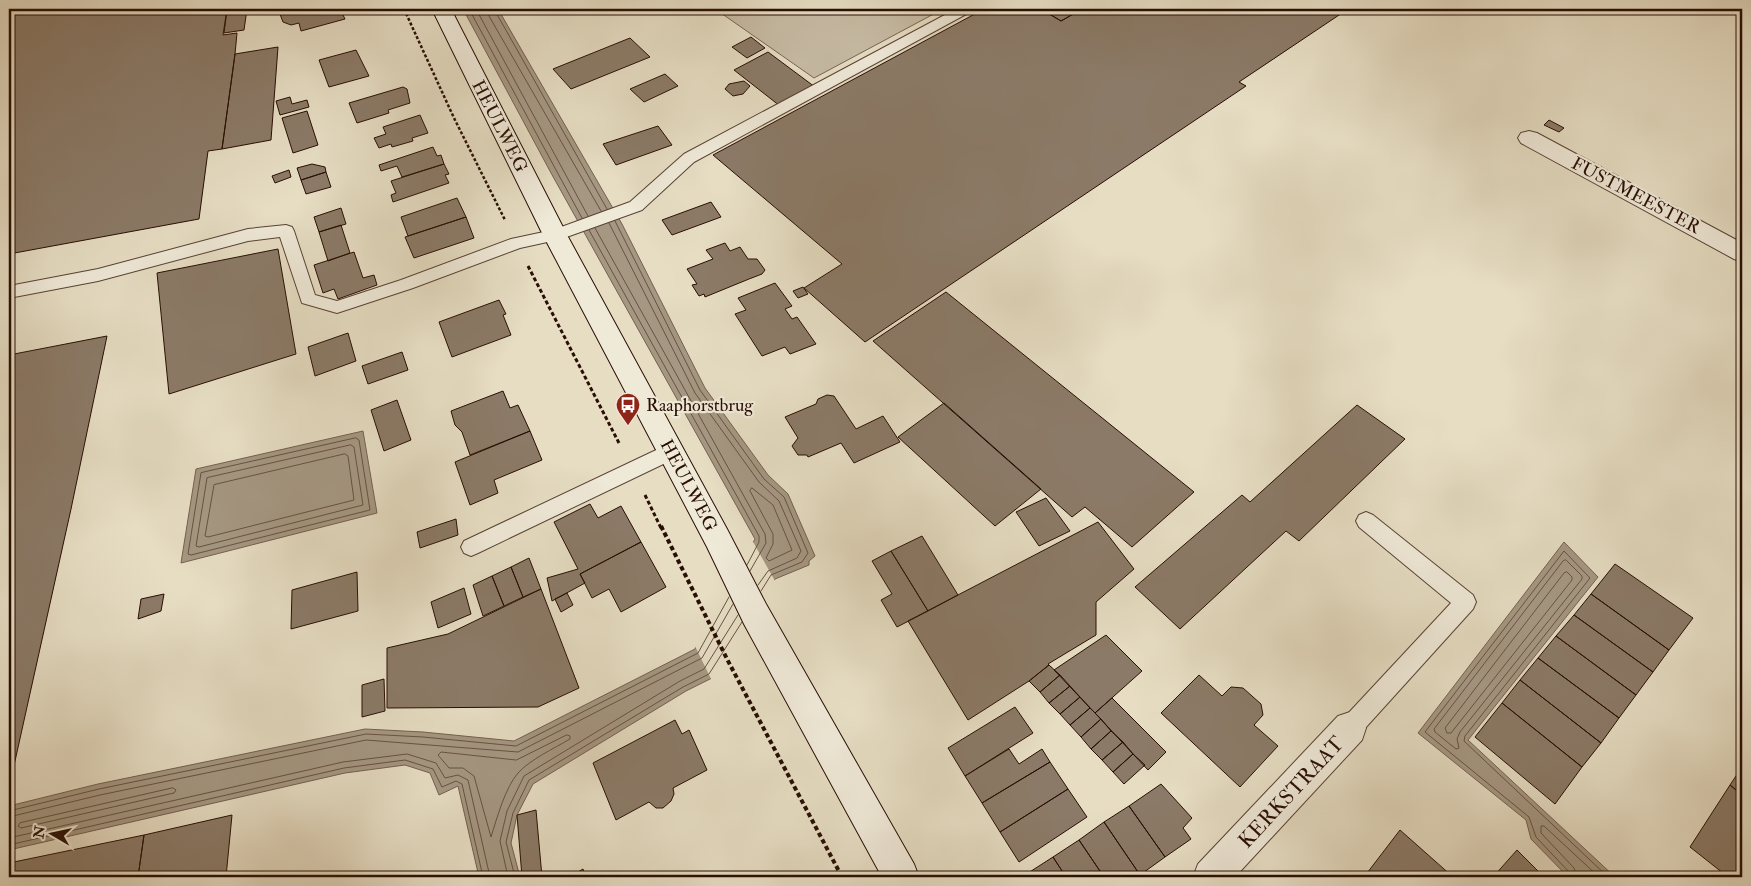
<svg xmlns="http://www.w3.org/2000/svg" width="1751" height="886" font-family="'IM FELL Double Pica',serif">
  <rect width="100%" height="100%" fill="#e6ddc3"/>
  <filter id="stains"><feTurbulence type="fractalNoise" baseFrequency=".004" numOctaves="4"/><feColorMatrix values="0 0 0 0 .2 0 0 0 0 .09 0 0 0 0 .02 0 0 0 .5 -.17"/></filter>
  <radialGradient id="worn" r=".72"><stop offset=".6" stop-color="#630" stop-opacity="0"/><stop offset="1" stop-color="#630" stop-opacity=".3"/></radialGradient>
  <!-- green -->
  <path fill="#c6baa3" stroke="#776454" d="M722,9H943L814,78L718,11Z"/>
  <!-- water -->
  <path fill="#a59782" stroke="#736050" d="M463,9H498L622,224L705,388L768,475L788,494L815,556L809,561V565L775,579L712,678L686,691L533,784L517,815L511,843L520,877H479L458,786L439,795L430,773L405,765L345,773L9,850V806L98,784L365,729L423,732L514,741L695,649L755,539L551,173Z
    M363,431L377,513L181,563L196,469Z
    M1564,542L1598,577L1468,740L1615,877H1568L1531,839L1526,820L1418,733Z"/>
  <!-- pier -->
  <path fill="#e6ddc3" d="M752,540L775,581L712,681L695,646Z"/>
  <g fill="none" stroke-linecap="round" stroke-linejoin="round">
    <!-- shore -->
    <path stroke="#665243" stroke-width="1" d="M469,9L582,218
      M476,9L588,216
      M488,9L489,16L601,211
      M494,9L607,209
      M615,221L700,390L764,479L784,497L808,553L802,562L771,575L761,591
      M609,223L695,393L759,482L779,501L801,551L797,558L768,571L758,585
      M595,228L765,534L766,543L750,571
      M589,230L759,536V542L747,565
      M356,438L359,440L370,510L191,555L188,554L201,473Z
      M351,445L354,447L363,505L199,547L196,546L207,478Z
      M345,454L348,456L354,500L208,537L205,536L214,485Z
      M752,488L773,505L792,550L769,561L766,558L773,544V534L750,491Z
      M1566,560L1582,576V579L1460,732L1457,739L1459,748L1456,749L1435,732L1434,729L1563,561Z
      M1567,572L1572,577V580L1451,733H1447L1445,728L1564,573Z
      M567,735L570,736V739C553,749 531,759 518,773C505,788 497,818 491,837L474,776L463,768H449L438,755L441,752L516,760Z
      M173,788L176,790L174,793L21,828L18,826L20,823Z
      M9,811L99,789L366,734L423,737L516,746L698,653L729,597
      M9,817L100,795L366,740L518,752L702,658L733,604
      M9,838L343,762L407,754L436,763L445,778L458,775L468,780L490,877
      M9,845L344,768L405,760L433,769L442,787L456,781L462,784L483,877
      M508,877L500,841L507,811L524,776L680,681L704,669L738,615
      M515,877L506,842L513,813L529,780L683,687L709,674L742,622
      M1571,877L1569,872L1536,837L1529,817L1425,732L1564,551L1590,578L1465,736L1464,741L1608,877
      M1577,877L1574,868L1541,833V826H1544L1599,877"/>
  </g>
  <!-- building -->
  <path fill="#8b7a67" stroke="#280e04" d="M9,9H227L223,35L237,33L235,54L222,149L208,151L199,219L9,254Z
    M247,9L244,30L224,33L227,10Z
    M278,9H340L345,19L301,31L299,23L291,25L283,22Z
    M984,9H1041L1061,21L1082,9H1348L1239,82L1246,86L865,342L804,288L842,264L713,155Z
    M1041,9H1082L1061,21Z
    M751,37L765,48L747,58L732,47Z
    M630,38L650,57L571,89L553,69Z
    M278,47L271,140L222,149L235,54Z
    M356,50L369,76L329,87L319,60Z
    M768,52L815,87L780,106L734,70Z
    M665,74L678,86L644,102L630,89Z
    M744,81L750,86L743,94L733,96L725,89L729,84Z
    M403,87L407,89L410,103L388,110L389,113L357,123L349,103Z
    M290,97L292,104L307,100L309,107L280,115L276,101Z
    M307,111L318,145L293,153L282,118Z
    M420,115L428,133L412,138L413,141L392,147L391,144L379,148L374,138L386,134L383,127Z
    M1549,120L1564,128L1559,132L1544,125Z
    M658,126L672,145L616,165L603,144Z
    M433,147L437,156L441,155L444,164L402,177L397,166L381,171L379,165Z
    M312,164L325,167L326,172L301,180L297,168Z
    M444,164L449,174L445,175L449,183L393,202L391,195L396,193L391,181Z
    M289,170L291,177L275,183L272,176Z
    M326,172L331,187L306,194L301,180Z
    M457,198L466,217L408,236L401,217Z
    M711,202L721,217L672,235L662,220Z
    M341,208L346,224L319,232L314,217Z
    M466,217L474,238L414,258L405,237Z
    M341,225L350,253L328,261L319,232Z
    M725,243L730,251L740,247L748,259H757L765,270L762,274L749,279L705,297L704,294L699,296L692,285L697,284L687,269L713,259L706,250Z
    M278,249L296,354L169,394L157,273Z
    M354,252L363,278L374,275L377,285L338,299L334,289L323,293L314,265Z
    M775,283L792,306L785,309L792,319L797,317L816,344L790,354L785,347L762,356L735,314L746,310L738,298Z
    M803,287L808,294L798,298L793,291Z
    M946,292L1194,492L1132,547L1085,507L1072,517L873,341Z
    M499,300L506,314L503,315L511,335L452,357L439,322Z
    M348,333L356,361L315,376L308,347Z
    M107,336L71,509L9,788V355Z
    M402,352L408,370L368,384L362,366Z
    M503,391L510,408L518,405L530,431L470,455L462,432L455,425L451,411Z
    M827,395L834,396L856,429L883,416L900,442L854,463L841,443L808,457L807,455H798L792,446L798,438L785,417L816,404L818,399Z
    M397,400L411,440L384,451L371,410Z
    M944,403L1041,489L995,526L898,437Z
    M1357,405L1405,439L1299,541L1286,531L1180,629L1135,587L1242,495L1250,502Z
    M530,431L542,460L494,480L498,493L470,505L455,462Z
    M1046,498L1070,531L1039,546L1016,512Z
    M590,504L598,518L621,506L641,542L580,574L585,583L552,601L547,578L578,569L554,522Z
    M456,519L458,535L420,548L417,532Z
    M1098,522L1134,569L1096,602V635L1048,664L1049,665L1029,681L968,720L908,621Z
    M922,536L958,595L928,611L891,551Z
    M641,542L666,587L621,612L609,589L592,598L580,574Z
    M891,551L928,611L897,627L881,600L892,594L872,561Z
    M529,558L541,589L523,597L511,567Z
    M1615,564L1693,618L1669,650L1591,594Z
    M511,567L523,597L504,606L492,576Z
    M357,572L358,611L291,629L292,590Z
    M492,576L504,606L483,616L473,585Z
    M464,588L471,614L438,628L431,602Z
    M541,589L579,688L538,707L387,708V648L448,634Z
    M567,593L573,605L561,612L555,599Z
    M164,594L161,611L138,619L141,599Z
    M1591,594L1669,650L1653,672L1574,615Z
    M1574,615L1653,672L1636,695L1556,636Z
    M1106,635L1142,671L1095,713L1054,670Z
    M1556,636L1636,695L1619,718L1538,658Z
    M1538,658L1619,718L1601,743L1520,680Z
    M1049,665L1060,675L1040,692L1029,681Z
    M1060,675L1070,686L1049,703L1040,692Z
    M1199,675L1222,696L1231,687L1243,688L1261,704L1263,715L1254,725L1278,746L1240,787L1161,713Z
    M384,679L385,711L362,717V685Z
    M1520,680L1601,743L1582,767L1502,703Z
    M1070,686L1080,697L1060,714L1049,703Z
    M1080,697L1090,708L1070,725L1060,714Z
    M1112,698L1166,752L1148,770L1095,713Z
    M1502,703L1582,767L1555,804L1475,737Z
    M1015,707L1033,733L965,776L948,748Z
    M1090,708L1101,719L1081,737L1070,725Z
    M1101,719L1111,731L1091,749L1081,737Z
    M675,720L682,734L689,730L707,770L673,788L674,794L671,801L663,808H656L649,802L616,820L593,763Z
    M1111,731L1123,742L1102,760L1091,749Z
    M1123,742L1133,754L1113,772L1102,760Z
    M1009,749L1019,764L1042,749L1050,762L982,803L965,776Z
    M1133,754L1145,765L1124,784L1113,772Z
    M1050,762L1068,789L1000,832L982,803Z
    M1742,767V795L1730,785Z
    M1161,784L1192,818L1183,828L1191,839L1165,857L1129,806Z
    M1730,785L1742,795V865L1735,877H1728L1690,847Z
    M1068,789L1087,817L1019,862L1000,832Z
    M1129,806L1165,857L1140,875L1104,822Z
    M536,810L542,877H522L517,815Z
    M232,815L226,877H138L144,835Z
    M1104,822L1140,875L1143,877H1104L1079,840Z
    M1400,830L1453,877H1364Z
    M144,835L138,877H9V863Z
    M1079,840L1104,877H1066L1053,857Z
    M1517,850L1544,877H1493Z
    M1053,857L1066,877H1026L1025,875Z
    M583,869L586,877H569Z"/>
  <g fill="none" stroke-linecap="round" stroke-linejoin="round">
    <defs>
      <path id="service" d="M956,9H972L970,12L694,162L642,210L561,239L520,248L413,288L337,313L302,303L280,237L248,241L98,281L9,298V286L98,269L248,229L286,225L292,227L294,231L315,295L337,301L401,280L511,239L553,230L630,202L684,154Z
        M671,443L678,445L680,451L678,457L478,553L471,556L464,553L461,547L464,541Z
        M1366,512L1373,515L1473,595L1476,602L1473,609L1358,736L1350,739L1342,736L1339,728L1342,720L1451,603L1359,527L1356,521L1359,515Z"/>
      <path id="minor" d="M1529,131L1537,133L1742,243V262L1734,259L1521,143L1518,138L1521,133Z
        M1350,712L1362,716L1366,728L1362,740L1235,877H1193L1198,864L1338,716Z"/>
      <path id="secondary" d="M432,9H451L567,235L727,529L766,604L914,864L919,877H882L744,624L707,547L543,235Z"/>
    </defs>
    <!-- service casing -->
    <use href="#service" stroke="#584234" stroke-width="2"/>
    <!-- minor casing -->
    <use href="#minor" stroke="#584234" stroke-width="2"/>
    <!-- secondary casing -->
    <use href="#secondary" stroke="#280e04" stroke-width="2"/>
    <!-- path-far2 -->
    <path stroke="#280e04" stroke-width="2.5" stroke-dasharray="3 2" stroke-linecap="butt" d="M404,9L454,118L505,220"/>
    <!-- path-far1 -->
    <path stroke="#280e04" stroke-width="3" stroke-dasharray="4 2.5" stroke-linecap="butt" d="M528,266L620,445
      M645,495L661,528"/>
    <!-- path -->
    <path stroke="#280e04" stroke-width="4" stroke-dasharray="4.5 3" stroke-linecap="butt" d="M661,526L727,659L842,877"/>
    <!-- service -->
    <use href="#service" fill="#efe9d8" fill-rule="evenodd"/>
    <!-- minor -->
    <use href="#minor" fill="#efe9d8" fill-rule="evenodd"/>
    <!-- secondary -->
    <use href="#secondary" fill="#efe9d8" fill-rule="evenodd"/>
  </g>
  <!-- icons -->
  <defs>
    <symbol id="bus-pin" viewBox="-11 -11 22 30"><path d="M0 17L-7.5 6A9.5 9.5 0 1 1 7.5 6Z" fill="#8f2418" stroke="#efe9d8"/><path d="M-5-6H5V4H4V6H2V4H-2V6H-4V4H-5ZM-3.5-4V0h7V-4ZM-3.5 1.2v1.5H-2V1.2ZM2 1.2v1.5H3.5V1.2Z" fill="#fff"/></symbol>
  </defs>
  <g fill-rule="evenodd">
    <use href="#bus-pin" x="614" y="391" width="28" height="38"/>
  </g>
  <g text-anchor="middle" stroke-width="4.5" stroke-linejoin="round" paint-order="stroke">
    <!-- street labels -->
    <g font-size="18" fill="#280e04" stroke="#efe9d8">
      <text transform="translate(500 126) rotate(63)" y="6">HEULWEG</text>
      <text transform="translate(1636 195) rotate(28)" y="6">FUSTMEESTER</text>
      <text transform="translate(689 485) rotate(62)" y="6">HEULWEG</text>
    </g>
    <!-- poi labels -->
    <g font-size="18" fill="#280e04" stroke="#efe9d8" text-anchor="start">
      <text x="646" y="411">Raaphorstbrug</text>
    </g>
    <!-- near-street labels -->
    <g font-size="21" fill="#280e04" stroke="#efe9d8">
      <text transform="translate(1291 792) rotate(-47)" y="7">KERKSTRAAT</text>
    </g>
  </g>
  <!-- margin -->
  <rect width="1751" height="886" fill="none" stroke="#e6ddc3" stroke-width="30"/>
  <rect x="10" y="10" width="1731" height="866" fill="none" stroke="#280e04" stroke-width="2.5"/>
  <rect x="15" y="15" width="1721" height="856" fill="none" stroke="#280e04"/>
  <!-- north arrow -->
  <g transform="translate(52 834) rotate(279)" stroke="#efe9d8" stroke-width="4" paint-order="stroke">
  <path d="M0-4L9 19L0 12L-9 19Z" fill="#280e04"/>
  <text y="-8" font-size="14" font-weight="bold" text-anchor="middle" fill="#280e04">N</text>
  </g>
  <rect width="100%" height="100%" filter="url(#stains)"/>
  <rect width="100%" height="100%" fill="url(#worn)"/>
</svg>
